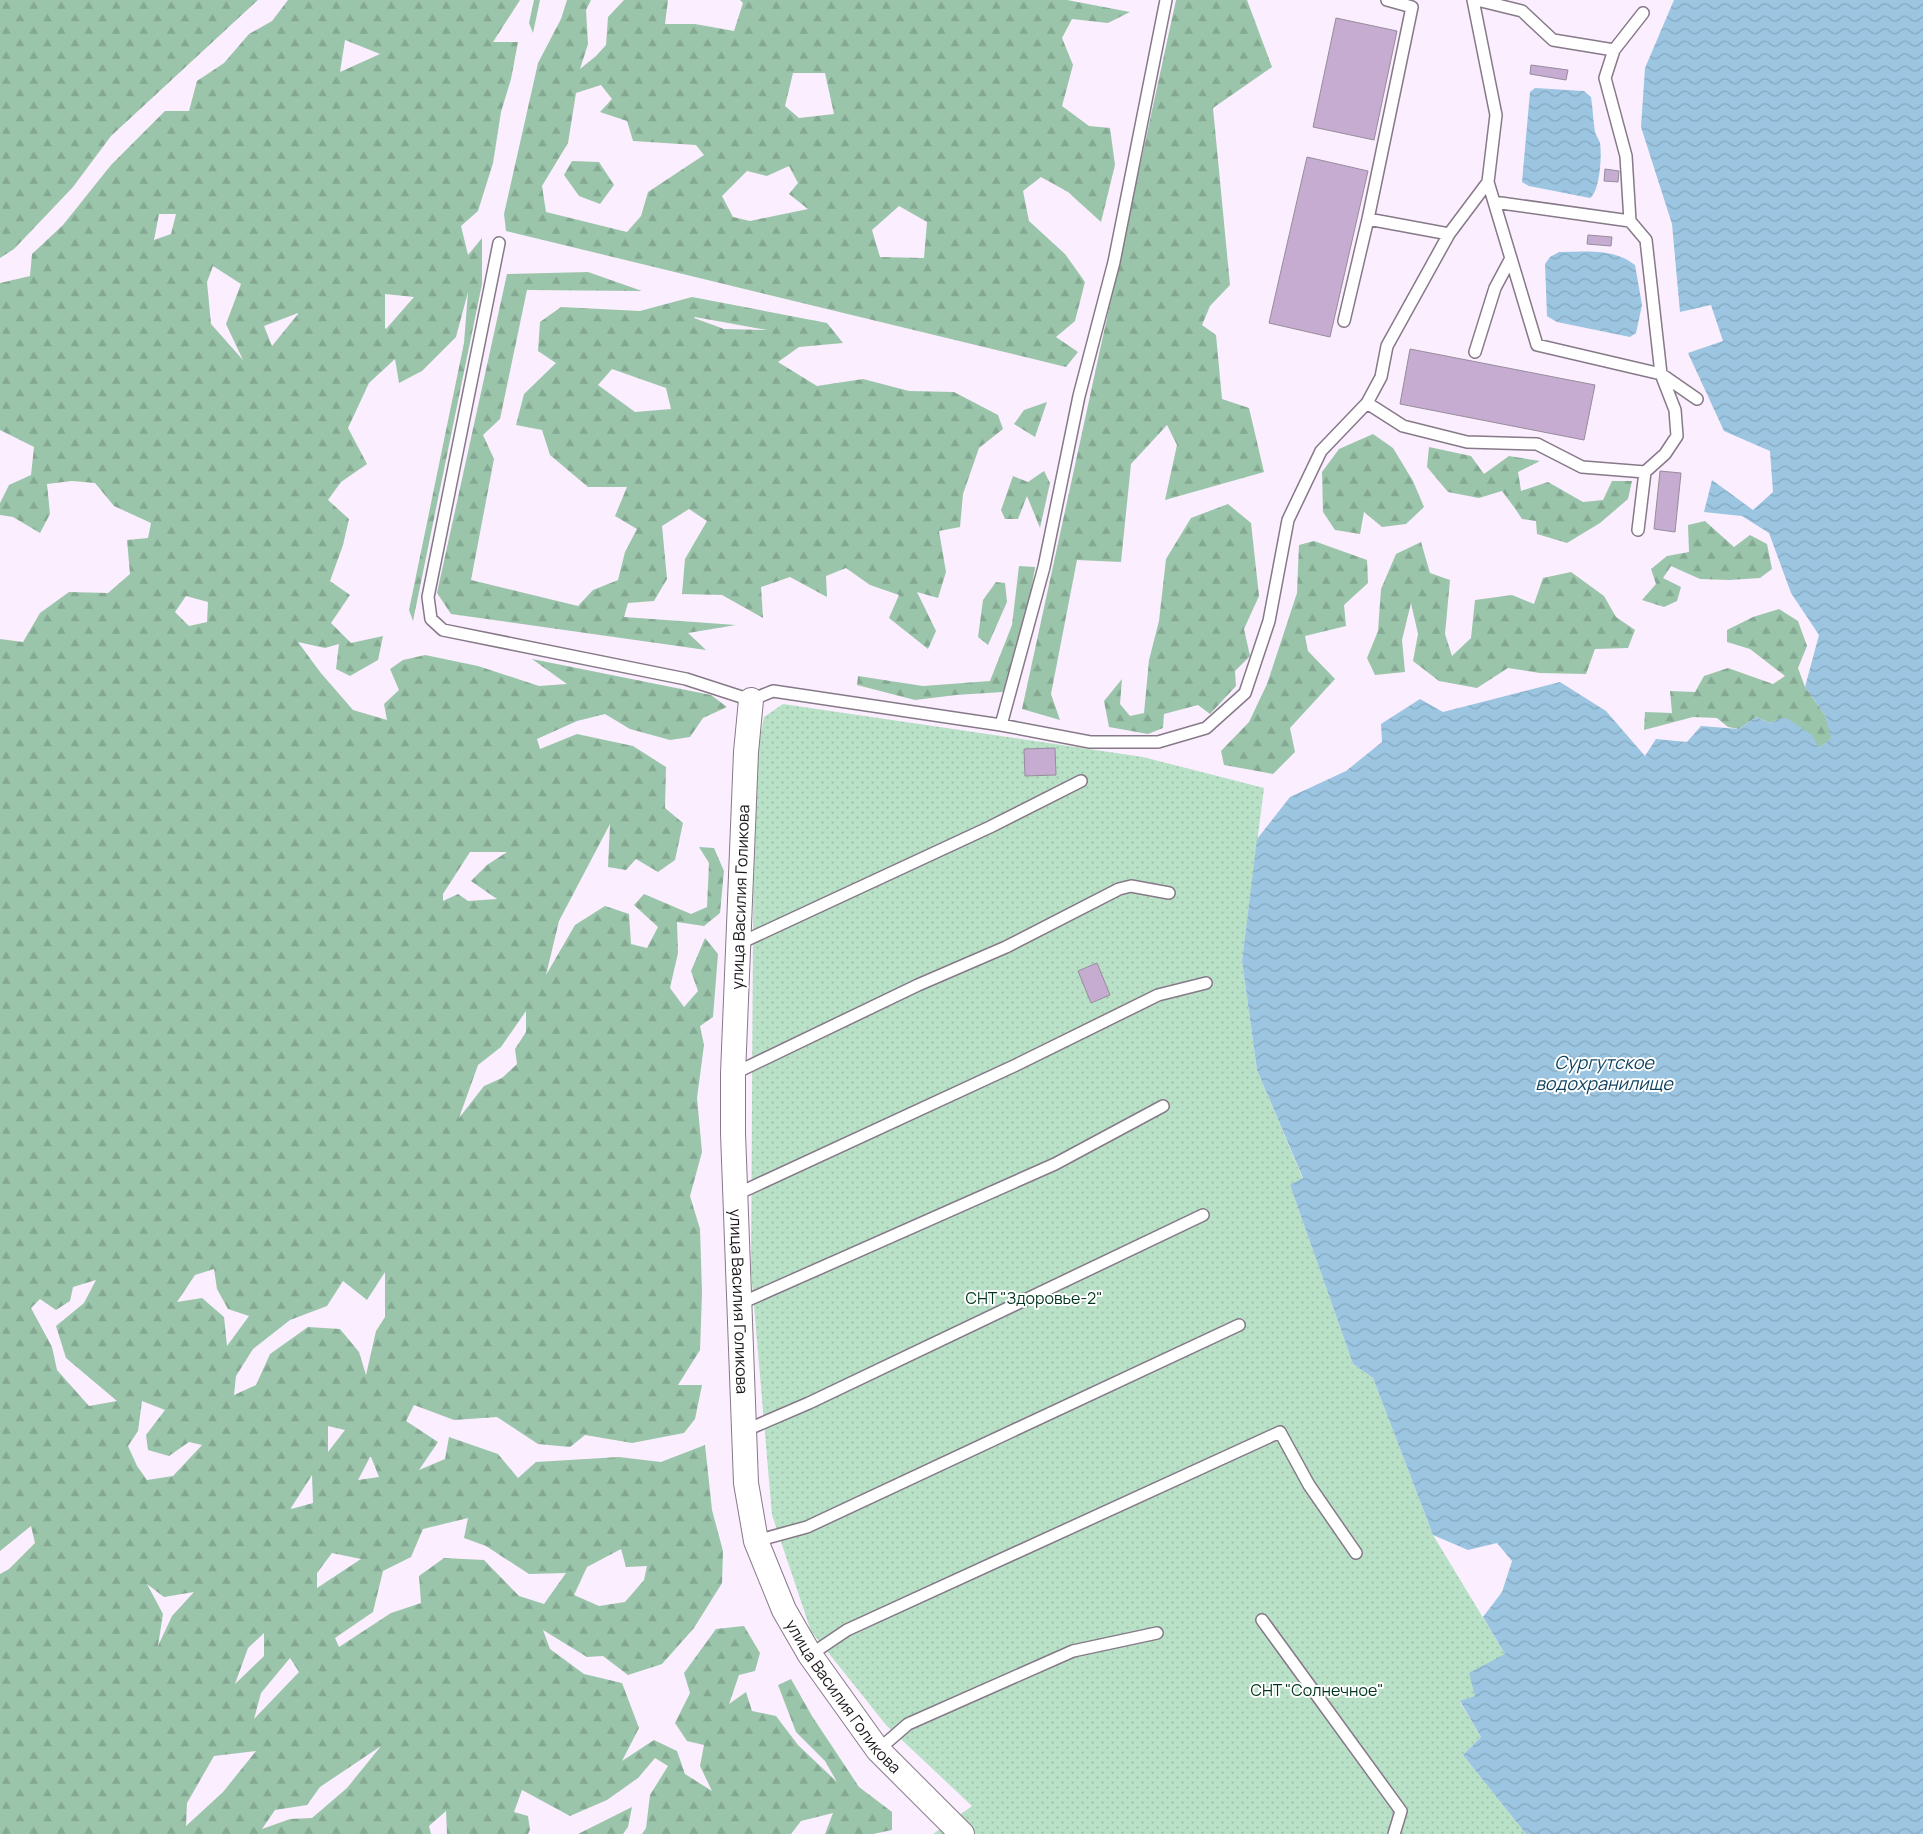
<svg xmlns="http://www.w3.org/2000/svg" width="1923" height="1834" font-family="Manrope,sans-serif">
  <defs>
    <pattern id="grass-dots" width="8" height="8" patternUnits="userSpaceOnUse" patternTransform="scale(1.25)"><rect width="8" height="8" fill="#b9e1c7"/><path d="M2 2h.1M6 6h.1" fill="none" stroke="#9ec0aa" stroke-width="1.8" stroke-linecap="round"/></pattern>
    <pattern id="forest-firs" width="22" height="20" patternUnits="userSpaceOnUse" patternTransform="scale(1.25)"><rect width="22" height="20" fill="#9bc5aa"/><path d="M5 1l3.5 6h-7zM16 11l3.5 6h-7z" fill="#85a892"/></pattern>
    <pattern id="water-waves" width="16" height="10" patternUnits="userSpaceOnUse" patternTransform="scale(1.25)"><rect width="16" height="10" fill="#9bc5e0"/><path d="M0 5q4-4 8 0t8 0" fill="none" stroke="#85a8c0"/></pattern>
  </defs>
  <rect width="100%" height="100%" fill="#fbeefe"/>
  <!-- grass -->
  <path fill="url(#grass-dots)" d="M783,704L1143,757L1264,788L1242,961L1257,1070L1303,1179L1290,1185L1353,1364L1373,1378L1433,1535L1505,1654L1475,1696L1460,1702L1481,1737L1463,1755L1526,1834H933L972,1806L886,1725L811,1631L772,1515L751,1271L754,768L764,717Z"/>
  <!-- forest -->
  <path fill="url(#forest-firs)" fill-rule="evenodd" d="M0,0H258L111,136L73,187L14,249L0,258Z
    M288,0H520L493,42H518L511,79L501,112L493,163L478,211L461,226L468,255L482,238V284L413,621L409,610L464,343L468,292L456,337L422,371L399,383L395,359L369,383L348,428L367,464L341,482L328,500L349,519L343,545L330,581L350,595L331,623L351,643L383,636L378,660L350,676L336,669L339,644L325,648L298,642L320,672L353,710L387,720L384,704L399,690L390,669L403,660L425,655L478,666L539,686L567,684L532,659L711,695L727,707L703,718L690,737L670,740L630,729L605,714L577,721L537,739L540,749L577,734L633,746L666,767L665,808L683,823L675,860L658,872L636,859L626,870L608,867L610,824L559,921L546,975L575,925L605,906L629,914L631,944L647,948L658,927L634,905L644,894L691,914L707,907L709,863L699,847L714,848L724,871L720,913L704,926L677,922L678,953L670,988L684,1007L698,991L691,971L705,938L718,954L713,1017L700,1026L704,1045L697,1098L702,1152L690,1196L700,1229L702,1293L700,1350L678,1385H702L695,1419L684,1433L632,1443L585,1435L570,1447L538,1444L497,1417L454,1420L414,1405L406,1421L438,1442L419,1470L445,1459L449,1437L498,1454L518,1478L536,1462L619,1457L661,1462L705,1445L712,1510L723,1551L722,1583L694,1628L662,1664L628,1675L603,1656L587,1657L543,1630L550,1649L584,1674L622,1683L639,1728L622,1761L654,1740L677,1751L685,1774L712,1791L700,1766L704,1745L687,1741L675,1723L690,1693L684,1673L716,1629L744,1626L760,1653L755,1671L739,1675L729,1704L746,1692L752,1711L776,1716L798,1745L837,1782L825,1761L796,1732L778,1685L791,1679L812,1716L859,1787L892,1812V1830L873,1834H825L833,1813L801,1821L791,1834H642L646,1828L650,1795L668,1766L655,1758L638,1778L607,1800L570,1816L522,1790L514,1812L528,1816L530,1830L528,1834H447L446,1811L429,1826L431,1834H0V1574L9,1569L35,1543L31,1526L0,1551V639L23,642L40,613L69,592L108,593L130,574L127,540L148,538L151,523L114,506L95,483L72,481L47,484L50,514L40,533L13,517L0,515V503L9,485L31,475L34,447L0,430V283L30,276L32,254L63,225L111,165L165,111H189L197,81L224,63L249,34L272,21ZM345,40L380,54L340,72ZM159,214H176L171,234L154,240ZM213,266L241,284L226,324L243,360L211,324L207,282ZM385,294L414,297L386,329L385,328ZM298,313V314L272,346L264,326ZM186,596L208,602L207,622L189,626L175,612ZM470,852H507L487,865L471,881L497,899L468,901L458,894L443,901V894ZM526,1011V1032L515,1049L517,1064L502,1078L484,1086L459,1118L478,1065L501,1047ZM214,1269L217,1289L228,1309L249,1316L227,1346L224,1317L202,1298L177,1302L195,1275ZM385,1272V1317L376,1331L366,1375L359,1352L340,1329L308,1327L270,1354L256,1385L234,1395L236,1376L253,1349L290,1320L327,1306L343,1281L367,1300ZM96,1280L84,1303L56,1326L66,1358L117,1401L89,1406L57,1370L52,1347L31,1308L40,1299L56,1310L70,1301L73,1287ZM142,1401L165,1410L146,1435L148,1450L169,1456L189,1442L202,1445L173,1476L147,1480L137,1466L128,1446L138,1431ZM328,1426L345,1430L328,1452ZM371,1457L379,1477L358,1480L370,1457ZM312,1475L313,1503L291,1509V1508ZM468,1518L464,1538L486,1546L529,1574L566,1573L544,1604L519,1596L484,1560L444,1558L419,1576L421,1603L391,1613L339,1647L335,1638L373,1612L383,1571L411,1557L423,1529ZM621,1549L626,1567L647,1566L644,1580L625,1602L599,1606L574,1595L587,1567ZM332,1553L361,1559L317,1588V1573ZM147,1584L164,1597L194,1592L172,1616L158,1646L163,1614ZM264,1633V1656L235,1684L248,1648ZM290,1658L299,1672L254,1719L261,1693ZM381,1746L347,1788L312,1818L290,1819L262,1829L275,1810L307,1805L320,1787ZM256,1751L223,1792L186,1826L187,1803L214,1756Z
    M534,0H540L533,33L529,23Z
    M567,0H591L586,10L588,44L580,69L596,56L606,45L608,17L624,0H668L665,24H695L734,31L743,3L740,0H1067L1130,12L1108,23L1072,19L1062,38L1073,65L1062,106L1089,126L1110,128L1115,165L1101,222L1068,192L1041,177L1023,191L1029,221L1065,254L1085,282L1075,321L1056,337L1078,352L1066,367L506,231L504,214L538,63L561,19ZM793,73H825L834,114L799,118L785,106ZM601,85L612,99L600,112L627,121L633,141L696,145L704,155L648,192L641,216L627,232L546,212L542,186L568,143L576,93ZM789,166L798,183L789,194L808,209L750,221L733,217L722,196L747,171L767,176ZM899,206L927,222L924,258L880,257L872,230Z
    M1176,0H1247L1272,67L1213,108L1230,285L1210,306L1202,325L1216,335L1222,399L1249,408L1264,472L1165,500L1177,445L1167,425L1131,464L1121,562L1077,560L1051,694L1060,720L1022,709Z
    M572,161L599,162L614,185L600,204L579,196L564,175Z
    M588,272L642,291L527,290L500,419L483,435L494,459L471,580L578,606L593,590L618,580L625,552L637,529L615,516L627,487H588L550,455L542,430L516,425L524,394L556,363L538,351L540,322L561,307L640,311L692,297L827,323L843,343L799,347L778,362L817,386L863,379L909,391L954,392L998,415L1003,429L979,448L963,494L960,527L939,531L946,572L938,598L917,592L936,631L928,649L889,618L899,595L870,585L846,568L826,576L827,597L790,577L761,587L763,618L722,595L682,594L685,559L707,521L689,509L662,526L667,579L654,601L628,603L624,617L736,625L688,633L706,650L451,614L437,593L507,274ZM694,318L695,317L767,330L724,329ZM612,369L666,388L671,409L635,412L598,385Z
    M1047,402L1035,437L1014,424L1024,410Z
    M1373,434L1393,448L1413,481L1424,507L1406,524L1382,527L1364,512L1360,534L1335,530L1323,512L1322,472L1339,449Z
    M1429,447L1471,456L1484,474L1509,456L1540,461L1518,472L1521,491L1548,482L1583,502L1603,500L1612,481H1632L1628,499L1600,523L1567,543L1537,534L1536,521L1522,519L1514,507L1502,491L1479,498L1448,492L1427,467Z
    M1044,471L1050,483L1040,528L1027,496L1018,519H1005L1001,510L1013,476L1028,482Z
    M1228,504L1251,523L1259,596L1244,629L1250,656L1235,671L1236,686L1210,714L1198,705L1164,714L1163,728L1148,734L1109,727L1104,701L1122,679L1120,704L1130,716L1144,713L1149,660L1159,621L1166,559L1191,518Z
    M1705,521L1734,547L1750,535L1767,544L1772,569L1760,578L1729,580L1700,579L1671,566L1663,578L1681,587L1677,601L1664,607L1642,600L1656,584L1651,569L1667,556L1689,552L1688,525Z
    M1314,541L1367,560L1368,583L1344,605L1346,626L1305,636L1308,651L1335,679L1290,728L1295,752L1273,774L1224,765L1221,751L1249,722L1267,684L1297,593L1299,545Z
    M1421,542L1430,573L1450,580L1445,634L1452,656L1471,638L1475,600L1512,595L1534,604L1543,578L1571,572L1604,596L1616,617L1635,630L1628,648L1595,649L1586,674L1540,673L1508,668L1477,688L1439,681L1413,661L1418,634L1411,603L1402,640L1405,672L1375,675L1367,658L1378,631L1381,589L1396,554Z
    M1019,566L1035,567L1025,629L1003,692L956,695L915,700L857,685L858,676L923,686L990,681L1012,625Z
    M996,582L1005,583L1007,602L988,645L978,637L983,600Z
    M1779,609L1798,621L1807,646L1798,668L1805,687L1825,715L1832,738L1819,748L1781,718L1770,723L1756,717L1739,729L1728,727L1717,718L1693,717L1644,730L1645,712L1672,713L1670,691L1695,692L1704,676L1728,668L1773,684L1785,676L1750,649L1727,642V630L1753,617Z
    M632,1807L628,1827L623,1834H578Z"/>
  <!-- water -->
  <path fill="url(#water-waves)" d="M1674,0H1923V1834H1526L1463,1755L1481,1737L1460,1701L1475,1696L1469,1673L1505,1654L1483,1617L1502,1592L1512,1561L1497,1543L1468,1550L1433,1535L1373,1378L1353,1364L1290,1185L1303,1178L1257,1070L1242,961L1257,839L1290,797L1346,771L1382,742L1381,724L1420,699L1443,712L1560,682L1606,711L1645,756L1656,739L1687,742L1701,726L1739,729L1756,717L1770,723L1781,718L1788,719L1812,735L1819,748L1831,738L1825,715L1805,687L1819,635L1791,593L1769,533L1742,516L1704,512L1712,480L1753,510L1773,492L1770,451L1724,431L1688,353L1723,341L1711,305L1680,312L1672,224L1641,127L1645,68Z
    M1535,88L1584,91L1591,97C1593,109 1593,121 1595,132C1596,136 1599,139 1600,143C1602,155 1600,191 1590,198L1529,186L1522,182L1530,92Z
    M1559,252C1585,252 1614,248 1635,265L1642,305L1636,333L1630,337L1557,322L1547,316L1545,264L1550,257Z"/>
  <!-- building -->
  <path fill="#c5acd0" stroke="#978c9c" d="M1336,18L1397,31L1374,140L1313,127Z
    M1531,65L1568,70L1566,80L1530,74Z
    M1307,157L1368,171L1330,337L1269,323Z
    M1605,169L1619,171L1618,182L1604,181Z
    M1588,235L1612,237L1611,246L1587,244Z
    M1410,349L1595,385L1584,440L1400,404Z
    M1660,471L1681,473L1675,532L1654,529Z
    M1055,748L1056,775L1025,776L1024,749Z
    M1097,963L1110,995L1091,1003L1078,971Z"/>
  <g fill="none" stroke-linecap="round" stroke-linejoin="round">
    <defs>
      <path id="service" d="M1477,0L1522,11L1553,40L1614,50
        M1488,182L1537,345L1661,374L1697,399
        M1494,202L1630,221
        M1368,219L1449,234
        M499,243L428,597L431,619L443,630L686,679L751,700L773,691L1001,725L1090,742H1158L1206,728L1245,693L1269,621L1288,520L1321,451L1367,403L1381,377L1387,346L1449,234L1488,182L1496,115L1473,0
        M1344,321L1368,219L1412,7L1387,0
        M1475,352L1495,288L1511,258
        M1367,403L1403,426L1467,442L1537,444L1582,467L1645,472
        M1638,530L1645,472L1665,454L1677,436L1675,410L1661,374L1646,240L1630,221L1626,156L1605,78L1614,50L1643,13
        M1001,725L1044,567L1079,396L1114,262L1166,0
        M738,944L990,827L1081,781
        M733,1074L918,985L1006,947L1119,889L1131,886L1169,893
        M735,1195L1016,1065L1158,995L1206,983
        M739,1304L1055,1164L1163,1106
        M744,1431L809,1403L1203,1215
        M756,1541L807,1527L1239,1325
        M1262,1620L1401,1811L1394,1834
        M810,1655L847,1630L1280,1432L1309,1485L1356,1553
        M878,1750L908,1724L1073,1651L1157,1633"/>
      <g id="minor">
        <path id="s1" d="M751,700L746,752L733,1074V1133L746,1483L756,1541L784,1610L810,1655L878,1750L962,1834"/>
      </g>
    </defs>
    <!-- service casing -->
    <use href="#service" stroke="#867988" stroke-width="14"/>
    <!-- minor casing -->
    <use href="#minor" stroke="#867988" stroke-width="26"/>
    <!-- service -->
    <use href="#service" stroke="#fff" stroke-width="11"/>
    <!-- minor -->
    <use href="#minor" stroke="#fff" stroke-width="24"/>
  </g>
  <g text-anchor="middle" stroke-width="4" stroke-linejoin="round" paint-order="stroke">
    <!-- street labels -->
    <g font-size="16" fill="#1b171c" stroke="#fff">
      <text transform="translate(740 897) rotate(-88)" y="6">улица Василия Голикова</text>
      <text dy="6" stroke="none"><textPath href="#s1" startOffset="602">улица Василия Голикова</textPath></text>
      <text dy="6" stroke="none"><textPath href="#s1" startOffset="1022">улица Василия Голикова</textPath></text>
    </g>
    <!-- park labels -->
    <g font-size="16" fill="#00361d" stroke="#fff">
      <text x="1034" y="1304">СНТ "Здоровье-2"</text>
      <text x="1317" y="1696">СНТ "Солнечное"</text>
    </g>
    <!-- water labels -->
    <g font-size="18" font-style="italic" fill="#10435f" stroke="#fff">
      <text x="1604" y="1069">Сургутское<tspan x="1604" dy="21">водохранилище</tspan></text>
    </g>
  </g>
</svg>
